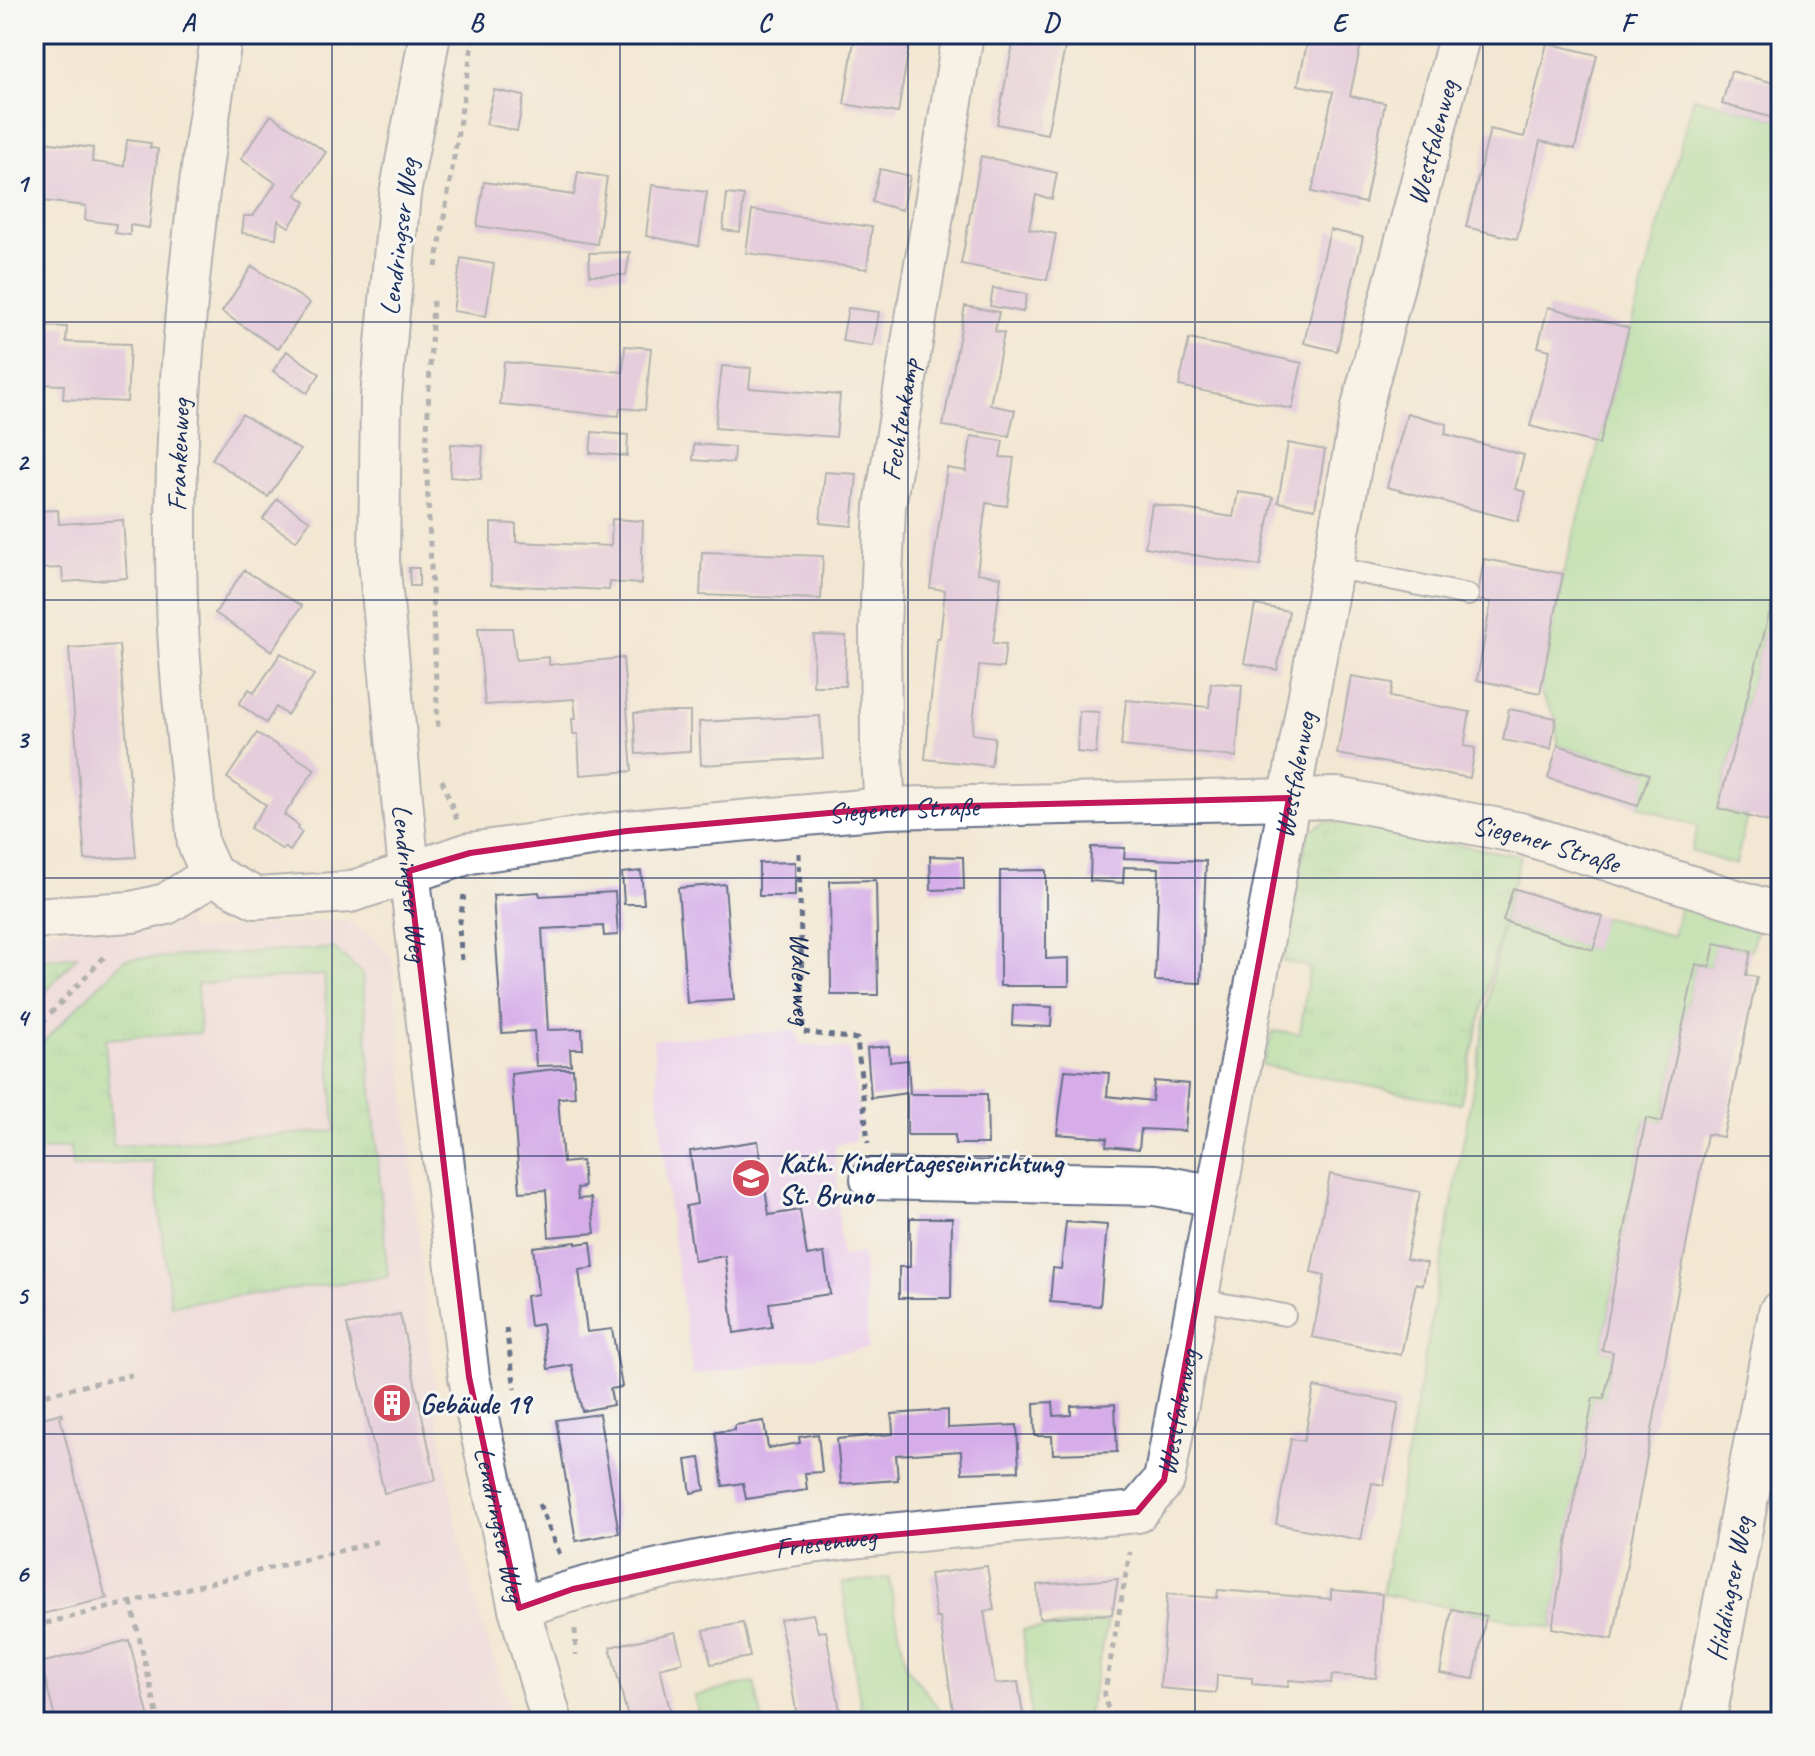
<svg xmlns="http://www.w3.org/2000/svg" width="1815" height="1756" font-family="Caveat,sans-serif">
  <defs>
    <pattern id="grass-tufts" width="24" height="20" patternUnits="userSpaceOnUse" patternTransform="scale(2)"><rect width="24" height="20" fill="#94dc96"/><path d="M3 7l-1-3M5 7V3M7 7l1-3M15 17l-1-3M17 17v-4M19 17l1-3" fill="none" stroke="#7fbd84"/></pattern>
  </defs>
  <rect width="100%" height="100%" fill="#f6f6f2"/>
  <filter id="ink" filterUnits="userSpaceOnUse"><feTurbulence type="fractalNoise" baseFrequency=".0125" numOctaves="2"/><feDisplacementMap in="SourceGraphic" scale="16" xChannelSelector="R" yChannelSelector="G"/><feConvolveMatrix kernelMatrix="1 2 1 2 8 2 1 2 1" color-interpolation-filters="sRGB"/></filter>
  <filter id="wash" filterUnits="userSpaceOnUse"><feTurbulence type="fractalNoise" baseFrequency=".006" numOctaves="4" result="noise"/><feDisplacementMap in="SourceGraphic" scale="32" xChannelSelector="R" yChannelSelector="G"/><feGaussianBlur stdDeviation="1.8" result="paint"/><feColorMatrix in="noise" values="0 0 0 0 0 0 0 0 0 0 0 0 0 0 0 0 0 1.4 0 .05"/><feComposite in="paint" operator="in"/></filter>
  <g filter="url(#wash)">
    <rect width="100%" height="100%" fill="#f2e7d2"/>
    <!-- built -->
    <path fill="#ecd1e9" d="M183,920L191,931L345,920L371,935L392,957L431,1358L443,1450L459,1538L481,1622L514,1722H34V931Z
      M795,1031L801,1044L850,1050L860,1122L854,1141L835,1145L841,1256L863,1254L868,1348L693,1375L669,1211L653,1039Z"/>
    <!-- grass -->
    <path fill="url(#grass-tufts)" stroke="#58867a" stroke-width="2" fill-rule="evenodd" d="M1326,821L1521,856L1503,921L1460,1104L1262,1065L1273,1031L1300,1034L1309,967L1283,961L1308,832Z
      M334,948L362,973L388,1277L171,1305L153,1161L72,1168L70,1147L34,1151V1051L125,959ZM324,975L335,1131L113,1146L105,1039L200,1033L197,984Z
      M77,956L34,1005V961Z"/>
    <!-- garden -->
    <path fill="#94dc96" stroke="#58867a" stroke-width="2" d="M1694,97L1781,120V582H1778L1718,807L1747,816L1736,865L1691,851L1698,827L1638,806L1648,773L1558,745L1556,718L1540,693L1563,574Z
      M1684,891L1760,914L1751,951L1716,943L1710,967L1696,964L1662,1122L1645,1119L1602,1350L1613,1352L1604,1399L1593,1398L1552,1628L1382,1594L1503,921L1592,949L1603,917L1673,936Z
      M889,1578L906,1666L949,1722H863L842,1583Z
      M1108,1621L1086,1722H1031L1023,1630Z
      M754,1682L763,1722H700L694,1696Z"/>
    <g id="blocks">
      <!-- building -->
      <path fill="#d6ade8" d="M855,34H911L898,113L844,104Z
        M1015,34H1104L1101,45L1067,38L1047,134L997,124Z
        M1309,34H1363L1350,96L1385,103L1365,203L1312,192L1333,92L1298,85Z
        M1547,43L1597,55L1575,149L1540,141L1517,239L1466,227L1490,129L1524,137Z
        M1731,71L1781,85V120L1722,104Z
        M494,90L524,96L517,131L486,124Z
        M271,115L326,152L296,195L306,202L289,227L278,220L276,238L242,233L244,216H253L276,183L241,159Z
        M127,140L151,143L150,148L158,149L149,228L130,225V235L115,233L116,224L85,220L86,206L34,200V141L93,148L92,162L124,166Z
        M981,156L1057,173L1052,199L1036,195L1029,229L1056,234L1047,280L961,264Z
        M880,169L910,176L902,210L872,202Z
        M578,172L607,177L597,244L477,226L484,182L574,195Z
        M652,185L707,192L699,246L646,236Z
        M727,194L744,196L740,232L723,230Z
        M752,210L872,227L867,269L746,253Z
        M1330,230L1363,237L1337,351L1304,343Z
        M630,252L626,275H590L589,253Z
        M461,258L494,264L486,316L453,311Z
        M252,266L310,303L278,349L222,312Z
        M993,288L1027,294L1023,312L990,306Z
        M965,306L999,312L995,331L1004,333L990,405L1015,410L1009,436L943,426Z
        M1548,307L1629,328L1599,444L1530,426L1550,350L1538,347Z
        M848,308L879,312L873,346L842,341Z
        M34,326L67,327L66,342L130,344L127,402L63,399L64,385L34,384Z
        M1189,339L1302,363L1292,409L1179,386Z
        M625,346L651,348L645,410L620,408L619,416L500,405L504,362L623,372Z
        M287,351L320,374L307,393L273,371Z
        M722,366L751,368L749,388L840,395L836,437L715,428Z
        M1407,413L1447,424L1445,434L1524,455L1515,489L1526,492L1518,521L1387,487Z
        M242,414L300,450L268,497L212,459Z
        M592,432L628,435L627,456L590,453Z
        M971,436L1003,441L1000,457L1014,458L1007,506L986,503L977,573L1001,577L993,643L1006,644L1003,668L979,666L972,734L995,737L991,766L925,759L937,638H940L945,590L930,588L947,468L966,471Z
        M1288,443L1325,450L1315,509L1278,502Z
        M451,444L483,446L481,479L450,477Z
        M694,444L734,447L733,463L693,460Z
        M825,472L857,474L852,526L820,523Z
        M1238,492L1273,497L1260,566L1145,547L1152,504L1233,517Z
        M277,499L310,521L296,541L263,519Z
        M58,510L59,524L123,520L127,578L63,582L62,568L34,569V511Z
        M612,519L643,521L641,584L610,582L609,590L491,585V523L516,524V542L611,546Z
        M702,552L823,556L821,599L700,595Z
        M1484,559L1563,574L1540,693L1477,680L1491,602L1477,600Z
        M409,568H419V586H410Z
        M244,570L302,606L272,651L215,613Z
        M1778,581L1781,582V816L1779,825L1718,808Z
        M1255,605L1289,611L1277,670L1244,663Z
        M478,628H512L516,660L549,657V665L623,658L632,771L580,775L578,734H573L572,719H576L574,699L485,705Z
        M814,635L846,636L845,686H813Z
        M119,645L136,857L85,860L69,648Z
        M281,653L314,675L287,715L276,707L266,723L239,704L249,689L254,693Z
        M1351,676L1393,683L1390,697L1470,712L1464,746L1475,748L1470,778L1337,754Z
        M1211,683L1242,685L1236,757L1121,746L1126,700L1209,707Z
        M1509,709L1556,718L1551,749L1503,740Z
        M1079,711L1099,712L1096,754L1077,752Z
        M674,712H690V751L636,754L634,713Z
        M820,716L823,758L701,765L699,722Z
        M257,733L315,769L284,815L299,826L297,829L302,832L290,851L284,847L283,850L250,828L266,805L227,778Z
        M1558,745L1649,774L1638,806L1548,778Z
        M1091,847L1125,848L1124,858L1206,861L1201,983L1155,981L1159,868L1124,867L1123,883L1090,881Z
        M930,856L963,857L964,889L931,890Z
        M795,862V896H759V863Z
        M1046,870V959L1069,958V986H1000V871Z
        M641,871L644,904H624L622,873Z
        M876,880L878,995H831L830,881Z
        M725,884L734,1000L687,1003L678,888Z
        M1513,888L1603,917L1593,950L1503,921Z
        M539,892L540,896L615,892L618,935L604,936L603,926L542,929L548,1030L582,1029L583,1049H570L571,1065L536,1066L534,1031L502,1033L493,895Z
        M1715,943L1751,951L1746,975L1757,977L1723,1137L1707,1134L1613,1639L1552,1628L1593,1398L1604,1399L1609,1376L1613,1352L1602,1350L1646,1118L1662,1122L1696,964L1710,967Z
        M1013,1005L1052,1007L1051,1027L1012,1025Z
        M889,1046L890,1062L908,1060L910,1094H987L988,1144H955V1135H907V1093L871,1098L867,1048Z
        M556,1069H573L575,1097L558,1098L563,1163L582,1161L584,1187L577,1188L578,1199L591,1198L595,1233L549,1237L546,1190L520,1192L511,1074Z
        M1065,1070L1109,1073L1107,1096L1152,1101L1154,1081L1189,1084L1185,1131L1141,1129L1139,1149L1106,1146L1107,1138L1057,1134Z
        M758,1141L769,1215L800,1210L807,1256L824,1253L830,1294L769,1303L772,1327L734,1333L725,1256L694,1261L686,1206L697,1204L690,1151Z
        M1330,1174L1420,1192L1406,1259L1427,1263L1423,1285L1416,1283L1401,1355L1312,1337L1325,1275L1311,1272Z
        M910,1218H952L951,1298H899V1267H910Z
        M1066,1222L1107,1225L1100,1306L1050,1302L1053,1268L1061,1269Z
        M576,1242V1244L591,1242L594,1268L579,1270L587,1332L612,1329L622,1387L610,1389L613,1405L582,1411L572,1365L548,1369L542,1324L530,1326L526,1296L538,1294L533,1247Z
        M400,1314L436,1480L384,1493L347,1325Z
        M1314,1387L1399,1403L1384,1485L1372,1483L1361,1540L1276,1524L1291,1439L1304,1441Z
        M1053,1402L1054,1416L1071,1415V1406L1115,1404L1117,1452L1053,1454L1052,1436H1035L1034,1403Z
        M948,1410V1428L1017,1425L1019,1471L962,1473L961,1451L896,1455L898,1480L841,1484L837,1439L893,1434L892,1414Z
        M62,1413L63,1416L60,1417L105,1595L108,1598L34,1616V1420Z
        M599,1414L619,1533L576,1541L556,1420Z
        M764,1421L768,1448L800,1443L799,1437L818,1434L822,1472L805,1473L807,1490L746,1499L743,1483L723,1486L715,1432L735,1430V1425Z
        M700,1458L705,1490L691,1493L686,1460Z
        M987,1566L994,1610L984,1611L995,1684L1018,1682L1024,1721L992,1722L990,1713L954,1718L940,1618H936L930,1574Z
        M1118,1579L1112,1614L1039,1618L1037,1585Z
        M1218,1590L1331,1599V1590L1382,1594L1376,1678L1332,1675L1331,1683L1289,1680L1288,1687L1252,1684V1678L1217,1675L1216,1693L1160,1688L1167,1594L1217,1598Z
        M1452,1609L1486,1616L1474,1679L1440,1673Z
        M813,1614L818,1632L826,1631L840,1711L833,1713L834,1722H798L780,1619Z
        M743,1623L750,1657L711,1664L704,1630Z
        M675,1632L683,1662L660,1668L673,1722H629L610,1647Z
        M129,1640L150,1722H56L41,1663Z"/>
    </g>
  </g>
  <g filter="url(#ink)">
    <use href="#blocks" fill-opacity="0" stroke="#666f87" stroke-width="2"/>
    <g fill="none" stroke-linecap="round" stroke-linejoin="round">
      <defs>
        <path id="service" d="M1332,567L1468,595
          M1196,1299L1285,1315"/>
        <g id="minor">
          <path id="s2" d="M430,34L400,194L381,397L379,561L409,871L469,1377L519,1608L552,1722"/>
          <path id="s3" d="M885,808L881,740L880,627L885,506L963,34"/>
          <path id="s4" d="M212,875L256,898L350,892L470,853L627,831L885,808L1337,798L1520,833L1781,914"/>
          <path id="s5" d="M212,875L198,844C191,764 179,682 177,602C171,411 191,222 222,34"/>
          <path d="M34,918L132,912L166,904L212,875"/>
          <path d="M871,1179L1156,1185L1215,1196"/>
          <path id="s6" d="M519,1608C717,1539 930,1531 1137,1512L1164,1480L1362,407L1460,34"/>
        </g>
        <g id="secondary">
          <path id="s7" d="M1703,1722L1781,1313"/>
        </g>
      </defs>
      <!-- service casing -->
      <use href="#service" stroke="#666f87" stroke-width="24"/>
      <!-- minor casing -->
      <use href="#minor" stroke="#666f87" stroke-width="44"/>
      <!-- secondary casing -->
      <use href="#secondary" stroke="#666f87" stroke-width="48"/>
      <!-- path -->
      <g stroke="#666f87" stroke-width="5" stroke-dasharray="6 6" stroke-linecap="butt">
        <path d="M436,267L474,34"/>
        <path d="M433,301L426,453L438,727"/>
        <path d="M442,780L457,820"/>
        <path id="s1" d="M799,853L803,1032L857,1039L868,1143"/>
        <path d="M462,960L459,928L464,895"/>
        <path d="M34,1031L107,954"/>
        <path d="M506,1328L515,1389"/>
        <path d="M34,1397L132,1375"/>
        <path d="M539,1504L561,1557"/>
        <path d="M131,1602L159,1722"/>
        <path d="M34,1626L380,1541"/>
        <path d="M575,1629L576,1655"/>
        <path d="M1127,1722C1115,1719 1106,1709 1104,1696L1130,1552"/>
      </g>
      <!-- service -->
      <use href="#service" stroke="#fff" stroke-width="20"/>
      <!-- minor -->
      <use href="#minor" stroke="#fff" stroke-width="40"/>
      <!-- secondary -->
      <use href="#secondary" stroke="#fff" stroke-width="44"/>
    </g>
  </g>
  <!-- marked area -->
  <path d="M0 0H1815V1756H0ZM1289,798L1164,1480L1137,1512L783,1545L573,1589L519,1608L469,1377L409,871L470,853L627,831L885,808Z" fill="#f2e7d2" fill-opacity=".55" fill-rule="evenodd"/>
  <path fill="none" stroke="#c2185b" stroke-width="6" stroke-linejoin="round" d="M1289,798L1164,1480L1137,1512L783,1545L573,1589L519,1608L469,1377L409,871L470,853L627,831L885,808Z"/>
  <!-- grid -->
  <path fill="none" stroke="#1b2f5e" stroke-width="2" stroke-opacity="0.55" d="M332,34V1722M620,34V1722M908,34V1722M1195,34V1722M1483,34V1722M34,322H1781M34,600H1781M34,878H1781M34,1156H1781M34,1434H1781"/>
  <!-- icons -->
  <defs>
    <symbol id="school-disc" viewBox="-11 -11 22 22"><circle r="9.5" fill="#d1495b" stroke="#f6f6f2"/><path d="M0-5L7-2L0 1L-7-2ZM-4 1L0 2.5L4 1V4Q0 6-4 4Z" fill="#fff"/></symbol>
    <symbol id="building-disc" viewBox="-11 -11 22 22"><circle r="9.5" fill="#d1495b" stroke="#f6f6f2"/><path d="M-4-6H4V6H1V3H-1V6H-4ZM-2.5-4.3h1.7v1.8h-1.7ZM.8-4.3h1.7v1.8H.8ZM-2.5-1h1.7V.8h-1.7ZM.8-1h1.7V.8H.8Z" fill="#fff"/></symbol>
  </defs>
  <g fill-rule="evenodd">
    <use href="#school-disc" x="729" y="1156" width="44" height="44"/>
    <use href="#building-disc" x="370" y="1381" width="44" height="44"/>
  </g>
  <g text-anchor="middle" stroke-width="6" stroke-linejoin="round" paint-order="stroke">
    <!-- street labels -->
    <g font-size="28" fill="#1b2f5e" stroke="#f6f6f2">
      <text dy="10" stroke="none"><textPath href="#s6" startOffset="2034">Westfalenweg</textPath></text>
      <text transform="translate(398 237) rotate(-83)" y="10">Lendringser Weg</text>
      <text dy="10" stroke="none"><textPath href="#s3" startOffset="390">Fechtenkamp</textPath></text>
      <text dy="10" stroke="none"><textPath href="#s5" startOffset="424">Frankenweg</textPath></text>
      <text dy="10" stroke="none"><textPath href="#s6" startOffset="1386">Westfalenweg</textPath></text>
      <text dy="10" stroke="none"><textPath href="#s4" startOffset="706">Siegener Straße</textPath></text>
      <text dy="10" stroke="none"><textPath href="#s4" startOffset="1354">Siegener Straße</textPath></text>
      <text dy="10" stroke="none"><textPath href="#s2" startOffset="854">Lendringser Weg</textPath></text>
      <text dy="10" stroke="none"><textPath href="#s1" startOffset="126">Walenweg</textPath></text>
      <text dy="10" stroke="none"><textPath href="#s6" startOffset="738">Westfalenweg</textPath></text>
      <text dy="10" stroke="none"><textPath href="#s2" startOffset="1502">Lendringser Weg</textPath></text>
      <text dy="10" stroke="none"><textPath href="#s6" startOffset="314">Friesenweg</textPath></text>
      <text dy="10" stroke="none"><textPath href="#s7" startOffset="136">Hiddingser Weg</textPath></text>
    </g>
    <!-- poi labels -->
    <g font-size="28" font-weight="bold" fill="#1b2f5e" stroke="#f6f6f2" text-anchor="start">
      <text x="779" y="1172">Kath. Kindertageseinrichtung<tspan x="779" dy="32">St. Bruno</tspan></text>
      <text x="420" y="1413">Gebäude 19</text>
    </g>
  </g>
  <!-- margin -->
  <rect width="1815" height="1756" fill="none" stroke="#f6f6f2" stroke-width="88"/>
  <rect x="44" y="44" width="1727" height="1668" fill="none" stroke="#1b2f5e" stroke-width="3"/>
  <g font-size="26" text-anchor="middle" font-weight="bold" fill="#1b2f5e">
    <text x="188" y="31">A</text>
    <text x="476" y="31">B</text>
    <text x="764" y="31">C</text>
    <text x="1051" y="31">D</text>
    <text x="1339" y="31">E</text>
    <text x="1627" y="31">F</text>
    <text x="22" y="192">1</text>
    <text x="22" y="470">2</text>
    <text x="22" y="748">3</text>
    <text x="22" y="1026">4</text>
    <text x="22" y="1304">5</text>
    <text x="22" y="1582">6</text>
  </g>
</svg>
